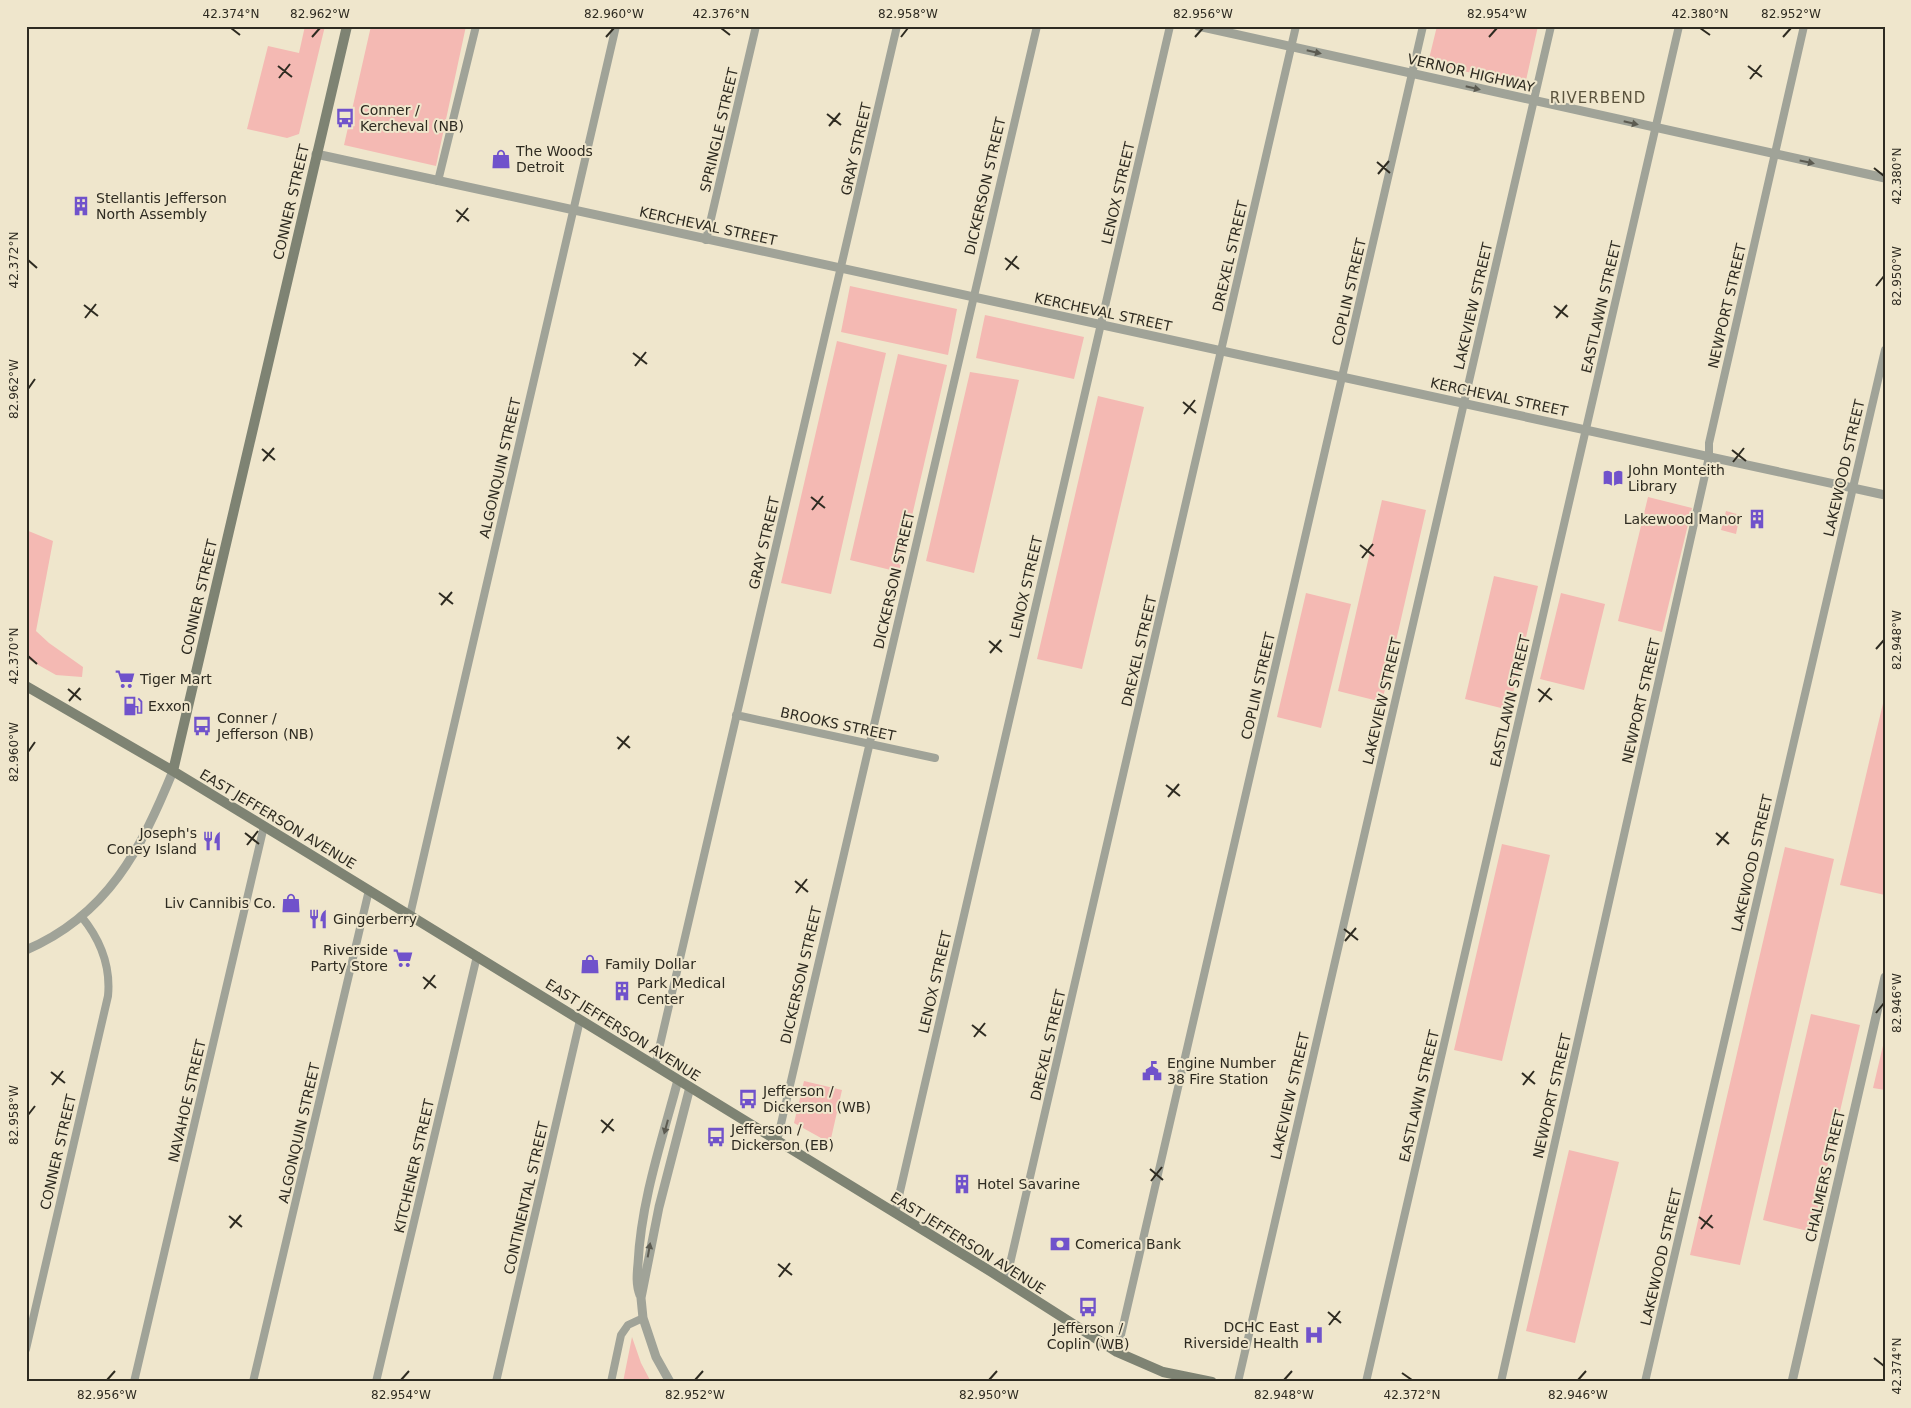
<svg xmlns="http://www.w3.org/2000/svg" width="1911" height="1408" font-family="'DejaVu Sans',sans-serif">
  <rect width="100%" height="100%" fill="#efe6cc"/>
  <!-- green -->
  <path fill="#f4b9b3" d="M305,26H325L299,134L287,138L247,129L268,46L299,53Z
    M371,26H466L436,166L344,145Z
    M1437,26H1538L1525,85L1428,63Z
    M850,286L957,309L948,355L841,332Z
    M985,315L1084,337L1074,379L976,358Z
    M837,341L886,353L831,594L781,583Z
    M898,354L947,365L899,572L850,560Z
    M970,372L1019,380L974,573L926,561Z
    M1098,396L1144,407L1082,669L1037,659Z
    M1648,497L1692,508L1662,632L1618,621Z
    M1382,500L1426,510L1382,702L1338,691Z
    M1726,511L1740,515L1736,534L1721,530Z
    M26,530L53,541L36,631L49,643L83,667L82,677L56,675L26,658Z
    M1494,576L1538,586L1509,710L1465,699Z
    M1306,593L1351,604L1321,728L1277,717Z
    M1561,593L1605,604L1584,690L1540,679Z
    M1885,695V895L1840,885Z
    M1502,844L1550,855L1502,1061L1454,1050Z
    M1785,847L1834,859L1740,1265L1690,1255Z
    M1811,1014L1860,1025L1812,1232L1763,1220Z
    M1885,1037V1090L1873,1088Z
    M804,1081L842,1090L830,1143L794,1123Z
    M1569,1150L1619,1162L1575,1343L1526,1331Z
    M632,1337L641,1363L651,1382H623Z"/>
  <g fill="none" stroke-linecap="round" stroke-linejoin="round">
    <!-- minor -->
    <path stroke="#a0a398" stroke-width="8" d="M438,181L476,26
      M706,240L756,26
      M736,715L935,758
      M410,915L616,26
      M655,1066L897,26
      M777,1141L1037,26
      M895,1213L1170,26
      M1006,1281L1296,26
      M26,1349L108,996C111,965 100,939 81,916
      M1117,1352L1423,26
      M134,1382L264,826
      M253,1382L369,890
      M376,1382L477,956
      M496,1382L580,1020
      M611,1382L621,1335L628,1325L643,1318
      M1238,1382L1551,26
      M1366,1382L1679,26
      M1501,1382L1709,457V443L1804,26
      M1645,1382L1885,350"/>
    <!-- tertiary -->
    <path stroke="#a0a398" stroke-width="9" d="M1198,26L1885,178
      M316,154L1885,495
      M26,950C108,915 141,849 173,771
      M640,1295C636,1285 637,1274 638,1264C641,1201 662,1140 678,1080
      M670,1382L656,1357L643,1318L641,1298L659,1207L690,1087
      M1792,1382L1885,977"/>
    <!-- secondary -->
    <path stroke="#7e8373" stroke-width="10" d="M26,686L173,771L308,853L990,1271L1117,1352L1163,1372L1212,1382
      M173,771L347,26"/>
  </g>
  <!-- one-way arrows -->
  <defs><path id="oneway-solid" d="M-6-.8H1V-3.2L6.5 0L1 3.2V.8H-6Z" transform="scale(1.25)"/></defs>
  <g fill="#5c5b51">
    <use href="#oneway-solid" transform="translate(1314 52) rotate(13)"/>
    <use href="#oneway-solid" transform="translate(1473 88) rotate(13)"/>
    <use href="#oneway-solid" transform="translate(1631 123) rotate(13)"/>
    <use href="#oneway-solid" transform="translate(1807 162) rotate(12)"/>
    <use href="#oneway-solid" transform="translate(666 1127) rotate(105)"/>
    <use href="#oneway-solid" transform="translate(649 1250) rotate(-80)"/>
  </g>
  <!-- ticks -->
  <path fill="none" stroke="#2e2b21" stroke-width="2" d="M231,28L240,35M721,28L730,35M1700,28L1710,35M312,37L320,28M606,37L614,28M901,37L908,28M1195,37L1203,28M1489,37L1497,28M1783,37L1791,28M278,66L292,77M1748,66L1762,77M279,78L290,64M1750,79L1761,65M827,114L841,125M829,126L840,113M1377,162L1390,173M1874,168L1884,176M1378,174L1389,161M456,210L469,221M457,222L468,208M1005,258L1019,269M28,260L37,268M1006,270L1017,256M1876,286L1884,276M84,305L98,316M1554,306L1568,317M85,318L96,304M1556,318L1567,305M633,353L647,364M635,366L646,352M28,389L35,379M1183,402L1196,413M1184,414L1195,400M262,449L275,460M1732,450L1746,461M263,461L274,448M1733,462L1744,448M811,497L825,508M812,510L823,496M1360,545L1374,556M1362,558L1373,544M439,593L453,604M441,605L452,592M989,641L1002,652M1876,649L1884,640M990,653L1001,640M28,656L37,664M68,689L81,700M1538,689L1552,700M69,701L80,688M1539,702L1550,688M617,737L630,748M618,749L629,736M28,752L35,742M1166,785L1180,796M1168,797L1179,784M245,833L259,844M1716,833L1729,844M247,845L258,831M1717,845L1728,832M795,881L808,892M796,893L807,879M1344,929L1358,940M1345,941L1356,928M423,977L436,988M424,989L435,975M1876,1013L1884,1003M972,1025L986,1036M974,1037L985,1023M51,1072L65,1083M1522,1073L1535,1084M52,1085L63,1071M1523,1085L1534,1071M28,1115L35,1106M601,1120L614,1131M602,1133L613,1119M1150,1169L1163,1180M1151,1181L1162,1167M229,1216L242,1227M1699,1217L1713,1228M230,1228L241,1215M1701,1229L1712,1215M778,1264L792,1275M779,1277L790,1263M1328,1312L1341,1323M1329,1325L1340,1311M1874,1358L1884,1366M1402,1373L1412,1380M107,1380L115,1371M401,1380L409,1371M695,1380L703,1371M989,1380L997,1371M1284,1380L1292,1371M1578,1380L1586,1371"/>
  <!-- icons -->
  <defs>
    <symbol id="bus-bare" viewBox="-9 -9 18 18"><path d="M-5-6H5V4H4V6H2V4H-2V6H-4V4H-5ZM-3.5-4V0h7V-4ZM-3.5 1.2v1.5H-2V1.2ZM2 1.2v1.5H3.5V1.2Z" fill="#7052cb" stroke="#efe6cc" stroke-width="2.5" paint-order="stroke"/></symbol>
    <symbol id="shop-bare" viewBox="-9 -9 18 18"><path d="M-5-2.5h2.3a2.7 3.5 0 0 1 5.4 0H5L5.5 6h-11ZM-1.5-2.5h3a1.5 2.3 0 0 0-3 0Z" fill="#7052cb" stroke="#efe6cc" stroke-width="2.5" paint-order="stroke"/></symbol>
    <symbol id="building-bare" viewBox="-9 -9 18 18"><path d="M-4-6H4V6H1V3H-1V6H-4ZM-2.5-4.3h1.7v1.8h-1.7ZM.8-4.3h1.7v1.8H.8ZM-2.5-1h1.7V.8h-1.7ZM.8-1h1.7V.8H.8Z" fill="#7052cb" stroke="#efe6cc" stroke-width="2.5" paint-order="stroke"/></symbol>
    <symbol id="library-bare" viewBox="-9 -9 18 18"><path d="M-6-4Q-3-5.5-.7-3.5V5Q-3 3-6 4ZM6-4Q3-5.5 .7-3.5V5Q3 3 6 4Z" fill="#7052cb" stroke="#efe6cc" stroke-width="2.5" paint-order="stroke"/></symbol>
    <symbol id="supermarket-bare" viewBox="-9 -9 18 18"><path d="M-6-5.5h2.5l.6 2H6L4.5 2H-2.5L-4.4-4H-6ZM-1.5 3.2a1.3 1.3 0 1 0 .1 0ZM3 3.2a1.3 1.3 0 1 0 .1 0Z" fill="#7052cb" stroke="#efe6cc" stroke-width="2.5" paint-order="stroke"/></symbol>
    <symbol id="fuel-bare" viewBox="-9 -9 18 18"><path d="M-5.5-6h7V0h2V4h1.3V-2.5L3-4.5l.8-.8L6-3V5H2.5V1h-1V6h-7ZM-4.2-4.7v3.2H.2V-4.7Z" fill="#7052cb" stroke="#efe6cc" stroke-width="2.5" paint-order="stroke"/></symbol>
    <symbol id="restaurant-bare" viewBox="-9 -9 18 18"><path d="M-5-6h1v4h1v-4h1v4h1v-4h1v5L-1.5 .5V6h-2V.5L-5-1ZM5-6V6H3V1.5H1.5Q1.5-4 5-6Z" fill="#7052cb" stroke="#efe6cc" stroke-width="2.5" paint-order="stroke"/></symbol>
    <symbol id="civic-bare" viewBox="-9 -9 18 18"><path d="M-.6-6.5H3V-4.5H.6V-3L4-1V1h2V6H-6V1h2V-1L-.6-3ZM-1.2 2.5V6h2.4V2.5Z" fill="#7052cb" stroke="#efe6cc" stroke-width="2.5" paint-order="stroke"/></symbol>
    <symbol id="bank-bare" viewBox="-9 -9 18 18"><path d="M-6-4H6V4H-6ZM0-2.3a2.3 2.3 0 1 0 0 4.6a2.3 2.3 0 1 0 0-4.6Z" fill="#7052cb" stroke="#efe6cc" stroke-width="2.5" paint-order="stroke"/></symbol>
    <symbol id="hospital-bare" viewBox="-9 -9 18 18"><path d="M-5-5h3v3.5h4V-5h3V5h-3V1.5h-4V5h-3Z" fill="#7052cb" stroke="#efe6cc" stroke-width="2.5" paint-order="stroke"/></symbol>
  </defs>
  <g fill-rule="evenodd">
    <use href="#bus-bare" x="331" y="104" width="28" height="28"/>
    <use href="#shop-bare" x="487" y="145" width="28" height="28"/>
    <use href="#building-bare" x="67" y="192" width="28" height="28"/>
    <use href="#library-bare" x="1599" y="464" width="28" height="28"/>
    <use href="#building-bare" x="1743" y="505" width="28" height="28"/>
    <use href="#supermarket-bare" x="111" y="665" width="28" height="28"/>
    <use href="#fuel-bare" x="119" y="692" width="28" height="28"/>
    <use href="#bus-bare" x="188" y="712" width="28" height="28"/>
    <use href="#restaurant-bare" x="198" y="827" width="28" height="28"/>
    <use href="#shop-bare" x="277" y="889" width="28" height="28"/>
    <use href="#restaurant-bare" x="304" y="905" width="28" height="28"/>
    <use href="#supermarket-bare" x="389" y="944" width="28" height="28"/>
    <use href="#shop-bare" x="576" y="950" width="28" height="28"/>
    <use href="#building-bare" x="608" y="977" width="28" height="28"/>
    <use href="#civic-bare" x="1138" y="1057" width="28" height="28"/>
    <use href="#bus-bare" x="734" y="1085" width="28" height="28"/>
    <use href="#bus-bare" x="702" y="1123" width="28" height="28"/>
    <use href="#building-bare" x="948" y="1170" width="28" height="28"/>
    <use href="#bank-bare" x="1046" y="1230" width="28" height="28"/>
    <use href="#bus-bare" x="1074" y="1293" width="28" height="28"/>
    <use href="#hospital-bare" x="1300" y="1321" width="28" height="28"/>
  </g>
  <g text-anchor="middle" stroke-width="4" stroke-linejoin="round" paint-order="stroke">
    <!-- street labels -->
    <g font-size="14" fill="#2e2b21" stroke="#efe6cc">
      <text transform="translate(1471 73) rotate(13)" y="5">VERNOR HIGHWAY</text>
      <text transform="translate(719 130) rotate(-77)" y="5">SPRINGLE STREET</text>
      <text transform="translate(856 149) rotate(-77)" y="5">GRAY STREET</text>
      <text transform="translate(985 186) rotate(-77)" y="5">DICKERSON STREET</text>
      <text transform="translate(1118 193) rotate(-77)" y="5">LENOX STREET</text>
      <text transform="translate(291 202) rotate(-77)" y="5">CONNER STREET</text>
      <text transform="translate(708 226) rotate(12)" y="5">KERCHEVAL STREET</text>
      <text transform="translate(1230 256) rotate(-77)" y="5">DREXEL STREET</text>
      <text transform="translate(1349 292) rotate(-77)" y="5">COPLIN STREET</text>
      <text transform="translate(1473 306) rotate(-77)" y="5">LAKEVIEW STREET</text>
      <text transform="translate(1727 306) rotate(-77)" y="5">NEWPORT STREET</text>
      <text transform="translate(1601 307) rotate(-77)" y="5">EASTLAWN STREET</text>
      <text transform="translate(1103 312) rotate(12)" y="5">KERCHEVAL STREET</text>
      <text transform="translate(1499 397) rotate(12)" y="5">KERCHEVAL STREET</text>
      <text transform="translate(500 468) rotate(-77)" y="5">ALGONQUIN STREET</text>
      <text transform="translate(1844 468) rotate(-77)" y="5">LAKEWOOD STREET</text>
      <text transform="translate(764 543) rotate(-77)" y="5">GRAY STREET</text>
      <text transform="translate(894 580) rotate(-77)" y="5">DICKERSON STREET</text>
      <text transform="translate(1026 587) rotate(-77)" y="5">LENOX STREET</text>
      <text transform="translate(199 597) rotate(-77)" y="5">CONNER STREET</text>
      <text transform="translate(1139 651) rotate(-77)" y="5">DREXEL STREET</text>
      <text transform="translate(1258 686) rotate(-77)" y="5">COPLIN STREET</text>
      <text transform="translate(1382 701) rotate(-77)" y="5">LAKEVIEW STREET</text>
      <text transform="translate(1510 701) rotate(-77)" y="5">EASTLAWN STREET</text>
      <text transform="translate(1641 701) rotate(-77)" y="5">NEWPORT STREET</text>
      <text transform="translate(838 724) rotate(12)" y="5">BROOKS STREET</text>
      <text transform="translate(278 819) rotate(31)" y="5">EAST JEFFERSON AVENUE</text>
      <text transform="translate(1752 863) rotate(-77)" y="5">LAKEWOOD STREET</text>
      <text transform="translate(801 975) rotate(-77)" y="5">DICKERSON STREET</text>
      <text transform="translate(935 982) rotate(-77)" y="5">LENOX STREET</text>
      <text transform="translate(623 1030) rotate(32)" y="5">EAST JEFFERSON AVENUE</text>
      <text transform="translate(1048 1045) rotate(-77)" y="5">DREXEL STREET</text>
      <text transform="translate(1290 1096) rotate(-77)" y="5">LAKEVIEW STREET</text>
      <text transform="translate(1419 1096) rotate(-77)" y="5">EASTLAWN STREET</text>
      <text transform="translate(1552 1096) rotate(-77)" y="5">NEWPORT STREET</text>
      <text transform="translate(187 1101) rotate(-77)" y="5">NAVAHOE STREET</text>
      <text transform="translate(299 1133) rotate(-77)" y="5">ALGONQUIN STREET</text>
      <text transform="translate(58 1152) rotate(-77)" y="5">CONNER STREET</text>
      <text transform="translate(414 1166) rotate(-77)" y="5">KITCHENER STREET</text>
      <text transform="translate(1825 1176) rotate(-77)" y="5">CHALMERS STREET</text>
      <text transform="translate(526 1198) rotate(-77)" y="5">CONTINENTAL STREET</text>
      <text transform="translate(968 1243) rotate(32)" y="5">EAST JEFFERSON AVENUE</text>
      <text transform="translate(1661 1257) rotate(-77)" y="5">LAKEWOOD STREET</text>
    </g>
    <!-- poi labels -->
    <g font-size="14" fill="#2e2b21" stroke="#efe6cc" text-anchor="start">
      <text x="360" y="115">Conner /<tspan x="360" dy="16">Kercheval (NB)</tspan></text>
      <text x="516" y="156">The Woods<tspan x="516" dy="16">Detroit</tspan></text>
      <text x="96" y="203">Stellantis Jefferson<tspan x="96" dy="16">North Assembly</tspan></text>
      <text x="1628" y="475">John Monteith<tspan x="1628" dy="16">Library</tspan></text>
      <text x="1742" y="524" text-anchor="end">Lakewood Manor</text>
      <text x="140" y="684">Tiger Mart</text>
      <text x="148" y="711">Exxon</text>
      <text x="217" y="723">Conner /<tspan x="217" dy="16">Jefferson (NB)</tspan></text>
      <text x="197" y="838" text-anchor="end">Joseph's<tspan x="197" dy="16">Coney Island</tspan></text>
      <text x="276" y="908" text-anchor="end">Liv Cannibis Co.</text>
      <text x="333" y="924">Gingerberry</text>
      <text x="388" y="955" text-anchor="end">Riverside<tspan x="388" dy="16">Party Store</tspan></text>
      <text x="605" y="969">Family Dollar</text>
      <text x="637" y="988">Park Medical<tspan x="637" dy="16">Center</tspan></text>
      <text x="1167" y="1068">Engine Number<tspan x="1167" dy="16">38 Fire Station</tspan></text>
      <text x="763" y="1096">Jefferson /<tspan x="763" dy="16">Dickerson (WB)</tspan></text>
      <text x="731" y="1134">Jefferson /<tspan x="731" dy="16">Dickerson (EB)</tspan></text>
      <text x="977" y="1189">Hotel Savarine</text>
      <text x="1075" y="1249">Comerica Bank</text>
      <text x="1299" y="1332" text-anchor="end">DCHC East<tspan x="1299" dy="16">Riverside Health</tspan></text>
      <text x="1088" y="1333" text-anchor="middle">Jefferson /<tspan x="1088" dy="16">Coplin (WB)</tspan></text>
    </g>
    <!-- neighbourhood labels -->
    <g font-size="15" letter-spacing="1" fill="#5b533d" stroke="#efe6cc">
      <text x="1598" y="103">RIVERBEND</text>
    </g>
  </g>
  <!-- border -->
  <rect width="1911" height="1408" fill="none" stroke="#efe6cc" stroke-width="55"/>
  <rect x="28" y="28" width="1856" height="1352" fill="none" stroke="#2e2b21" stroke-width="2"/>
  <g font-size="12" text-anchor="middle" fill="#2e2b21">
    <text x="231" y="18">42.374°N</text>
    <text x="320" y="18">82.962°W</text>
    <text x="614" y="18">82.960°W</text>
    <text x="721" y="18">42.376°N</text>
    <text x="908" y="18">82.958°W</text>
    <text x="1203" y="18">82.956°W</text>
    <text x="1497" y="18">82.954°W</text>
    <text x="1700" y="18">42.380°N</text>
    <text x="1791" y="18">82.952°W</text>
    <text transform="translate(1897 176) rotate(-90)" y="4">42.380°N</text>
    <text transform="translate(14 260) rotate(-90)" y="4">42.372°N</text>
    <text transform="translate(1897 276) rotate(-90)" y="4">82.950°W</text>
    <text transform="translate(14 389) rotate(-90)" y="4">82.962°W</text>
    <text transform="translate(1897 640) rotate(-90)" y="4">82.948°W</text>
    <text transform="translate(14 656) rotate(-90)" y="4">42.370°N</text>
    <text transform="translate(14 752) rotate(-90)" y="4">82.960°W</text>
    <text transform="translate(1897 1003) rotate(-90)" y="4">82.946°W</text>
    <text transform="translate(14 1115) rotate(-90)" y="4">82.958°W</text>
    <text transform="translate(1897 1366) rotate(-90)" y="4">42.374°N</text>
    <text x="107" y="1399">82.956°W</text>
    <text x="401" y="1399">82.954°W</text>
    <text x="695" y="1399">82.952°W</text>
    <text x="989" y="1399">82.950°W</text>
    <text x="1284" y="1399">82.948°W</text>
    <text x="1412" y="1399">42.372°N</text>
    <text x="1578" y="1399">82.946°W</text>
  </g>
</svg>
